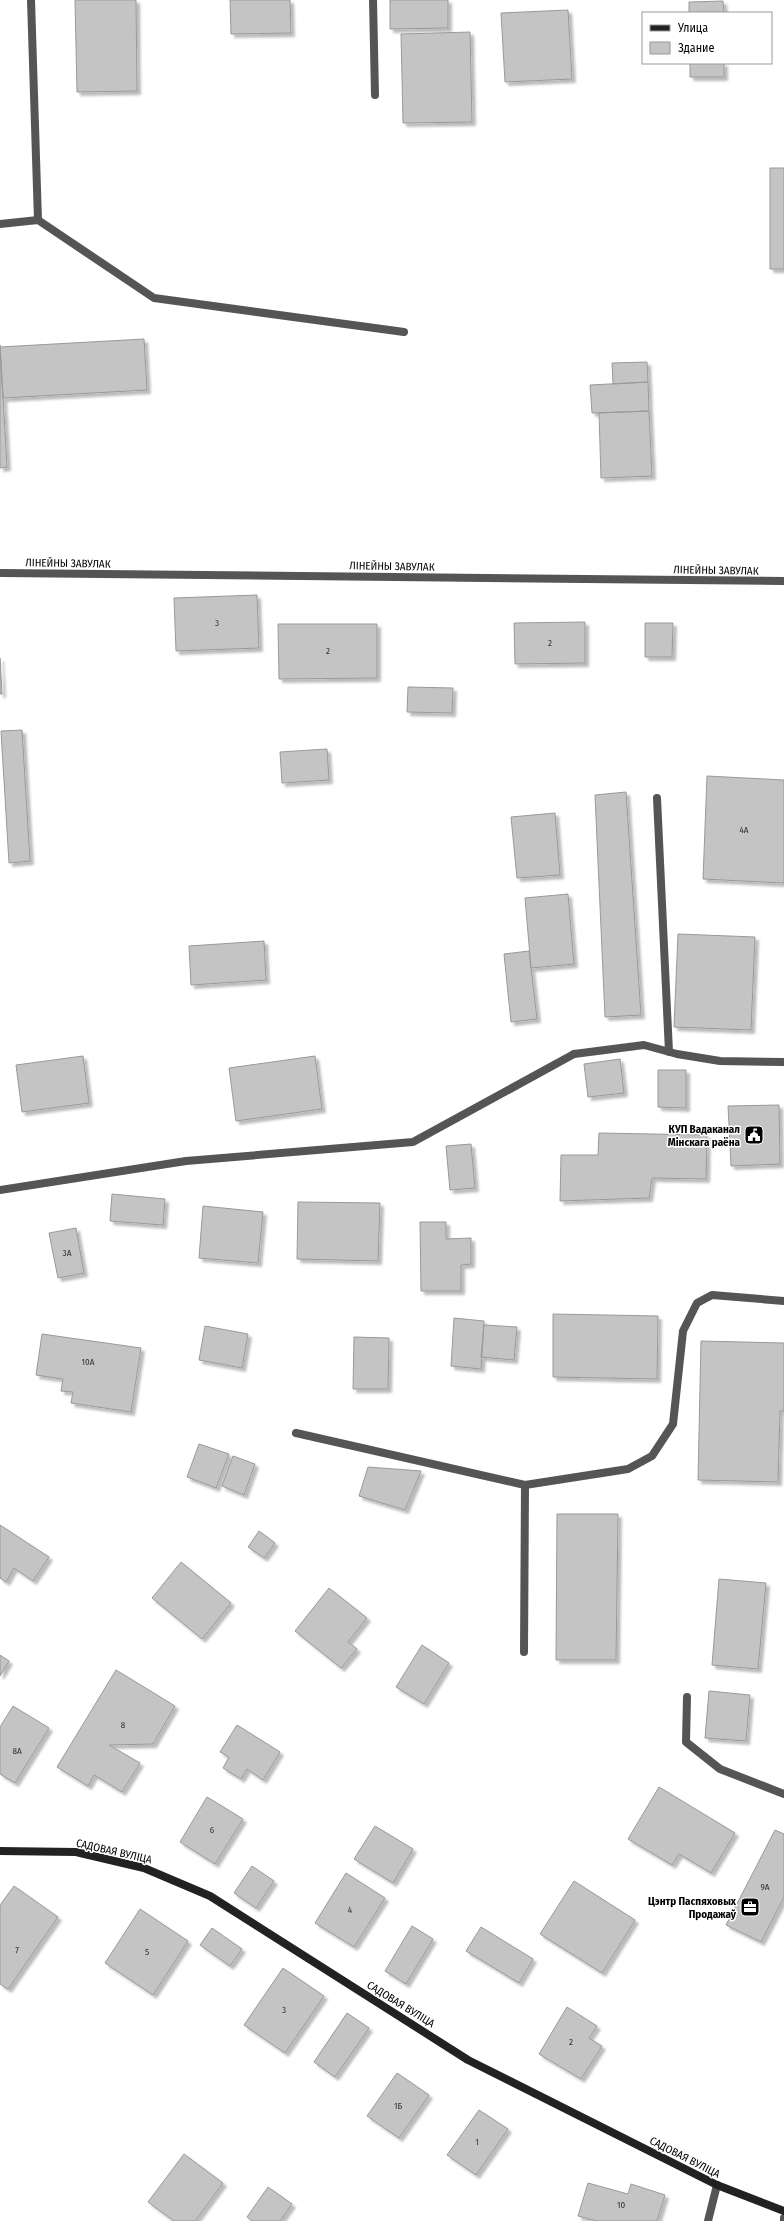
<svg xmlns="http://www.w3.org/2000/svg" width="784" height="2221" font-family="'Fira Sans Condensed',sans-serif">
  <defs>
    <filter id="shadow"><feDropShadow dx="3.5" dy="3.5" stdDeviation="1" flood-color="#0004"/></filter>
  </defs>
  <rect width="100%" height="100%" fill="#fff"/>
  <!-- building -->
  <path fill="#c4c4c4" stroke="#999" filter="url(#shadow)" d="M75,0H136L137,91L77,92Z
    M230,0H290L291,33L231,34Z
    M390,0H448V28L390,29Z
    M723,1L724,13H689V2Z
    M568,10L572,79L505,82L501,13Z
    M470,32L472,122L403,123L401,34Z
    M690,63H724V77H690Z
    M770,168H784V269H770Z
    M144,339L147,390L3,398L0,347Z
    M0,345L7,467L0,468Z
    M647,362L648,382L613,384L612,363Z
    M648,382L649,411L592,413L590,385Z
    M649,411L652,476L601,478L599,413Z
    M257,595L259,648L176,651L174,598Z
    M585,622V663L515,664L514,623Z
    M645,623H673L672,657H645Z
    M278,624H377V678L279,679Z
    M0,658L2,694H0Z
    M408,687L453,688L452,713L407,712Z
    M22,730L30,861L9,863L1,731Z
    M327,749L329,780L282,783L280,752Z
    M707,776L784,780V883L703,879Z
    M626,792L641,1015L605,1017L595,795Z
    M555,813L560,875L517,878L511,817Z
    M568,894L574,964L531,968L525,898Z
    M678,934L755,937L751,1030L674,1027Z
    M264,941L266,980L191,985L189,946Z
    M529,951L537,1019L511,1022L504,954Z
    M83,1056L89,1103L22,1112L16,1065Z
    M315,1056L322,1109L236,1121L229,1068Z
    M620,1059L624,1093L588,1097L584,1064Z
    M658,1070H686V1108L658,1107Z
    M779,1105L780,1164L731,1166L728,1106Z
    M599,1133L707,1135L706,1179L652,1178L649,1198L560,1201L561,1155H598Z
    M471,1144L475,1188L450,1190L446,1146Z
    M112,1194L165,1199L163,1225L110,1221Z
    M298,1202L380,1203L378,1261L297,1259Z
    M203,1206L263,1212L258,1263L199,1258Z
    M420,1222H446V1239L471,1238V1264L461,1265V1291H421Z
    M76,1228L84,1273L58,1278L49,1233Z
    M553,1314L658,1316L657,1379L553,1377Z
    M454,1318L484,1321L481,1369L451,1366Z
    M484,1325L517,1327L514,1360L481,1357Z
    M205,1326L248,1334L242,1368L199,1360Z
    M42,1334L141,1348L131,1412L71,1403L73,1392L61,1391L63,1379L36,1375Z
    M354,1337L389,1338L388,1389H353Z
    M701,1341L784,1343V1411H780L778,1482L698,1480Z
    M199,1444L229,1454L216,1488L187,1477Z
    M233,1456L255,1464L244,1495L222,1486Z
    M368,1467L421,1471L405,1510L359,1496Z
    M557,1514H618L616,1660H556Z
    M0,1525L49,1557L33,1581L14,1568L6,1582L0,1578Z
    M259,1531L275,1543L264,1558L248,1547Z
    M181,1562L231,1603L202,1639L152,1598Z
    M719,1579L766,1583L758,1669L712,1665Z
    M329,1588L367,1618L348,1642L357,1649L341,1668L295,1631Z
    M422,1645L449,1663L424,1704L396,1687Z
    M0,1655L9,1661L0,1676Z
    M116,1670L175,1706L153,1744L109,1745L140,1763L122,1792L94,1775L88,1786L57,1767Z
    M709,1691L750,1695L746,1741L705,1738Z
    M13,1706L49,1728L15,1783L0,1774V1727Z
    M237,1725L280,1752L263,1780L247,1769L241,1779L223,1768L229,1757L220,1752Z
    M659,1787L735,1833L711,1873L679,1854L672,1865L628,1839Z
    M207,1797L243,1819L215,1864L180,1842Z
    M375,1826L413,1849L393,1883L354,1859Z
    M775,1830L784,1834V1897L761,1942L726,1925Z
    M252,1866L274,1881L256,1908L234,1893Z
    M346,1873L385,1898L354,1947L315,1923Z
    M574,1881L635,1920L602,1973L540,1934Z
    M14,1886L58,1917L8,1989L0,1984V1905Z
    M140,1909L188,1941L153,1995L105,1963Z
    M412,1926L433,1939L406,1984L385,1971Z
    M481,1927L533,1959L519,1983L466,1951Z
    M212,1928L242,1949L230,1966L200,1945Z
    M283,1968L324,1996L285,2053L244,2025Z
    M567,2007L597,2026L589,2038L602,2046L581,2079L539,2054Z
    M347,2013L369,2028L335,2077L314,2062Z
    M397,2073L429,2095L399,2138L367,2116Z
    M479,2110L508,2129L476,2175L447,2155Z
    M184,2154L223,2183L195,2221H174L148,2202Z
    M588,2183L628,2194L631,2184L665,2195L657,2221H597L578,2216Z
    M268,2187L292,2204L280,2221H252L247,2217Z"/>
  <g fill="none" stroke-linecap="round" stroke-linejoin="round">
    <!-- lane -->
    <path stroke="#555" stroke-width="8" d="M373,0L375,95
      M38,220L154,298L404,332
      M0,224L38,220L31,0
      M657,798L669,1052
      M574,1054L644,1045L677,1054L720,1061L784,1062
      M296,1433L525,1485L628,1469L652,1456L673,1424L683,1331L697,1303L712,1295L784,1301
      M524,1652L525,1485
      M687,1697L686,1742L720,1769L784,1794
      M784,2221V2218"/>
    <!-- street -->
    <path stroke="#555" stroke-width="8" d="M0,573L784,581
      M0,1190L186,1161L413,1142L574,1054
      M708,2221L717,2185"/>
    <!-- secondary -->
    <path stroke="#222" stroke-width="8" d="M0,1851L76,1852L144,1868L210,1896L468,2060L717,2185L784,2211"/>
  </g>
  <!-- icons -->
  <defs>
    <symbol id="civic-square" viewBox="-11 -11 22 22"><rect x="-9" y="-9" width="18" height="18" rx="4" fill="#000" stroke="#fff"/><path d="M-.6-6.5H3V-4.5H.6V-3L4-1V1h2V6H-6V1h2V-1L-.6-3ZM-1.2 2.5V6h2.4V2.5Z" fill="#fff"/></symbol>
    <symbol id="office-square" viewBox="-11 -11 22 22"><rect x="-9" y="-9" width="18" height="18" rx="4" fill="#000" stroke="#fff"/><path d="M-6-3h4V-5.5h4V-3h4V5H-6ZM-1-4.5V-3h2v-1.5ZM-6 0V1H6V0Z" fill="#fff"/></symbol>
  </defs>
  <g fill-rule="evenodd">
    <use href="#civic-square" x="743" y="1124" width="22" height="22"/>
    <use href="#office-square" x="739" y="1896" width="22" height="22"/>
  </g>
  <g text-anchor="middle" stroke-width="3" stroke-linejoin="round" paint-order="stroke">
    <!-- number labels -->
    <g font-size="9" fill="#313131">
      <text x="217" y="626">3</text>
      <text x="550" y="646">2</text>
      <text x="328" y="654">2</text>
      <text x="744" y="833">4А</text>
      <text x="67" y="1256">3А</text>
      <text x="88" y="1365">10А</text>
      <text x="123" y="1728">8</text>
      <text x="17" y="1754">8А</text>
      <text x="212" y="1833">6</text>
      <text x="765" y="1890">9А</text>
      <text x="350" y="1913">4</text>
      <text x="17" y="1953">7</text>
      <text x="147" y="1955">5</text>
      <text x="284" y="2013">3</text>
      <text x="571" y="2045">2</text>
      <text x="398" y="2109">1Б</text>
      <text x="477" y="2145">1</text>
      <text x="621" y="2208">10</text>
    </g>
    <!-- street labels -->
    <g font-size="11" fill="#000" stroke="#fff">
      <text transform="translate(68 563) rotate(1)" y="4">ЛІНЕЙНЫ ЗАВУЛАК</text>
      <text transform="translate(392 566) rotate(1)" y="4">ЛІНЕЙНЫ ЗАВУЛАК</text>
      <text transform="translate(716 570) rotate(1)" y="4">ЛІНЕЙНЫ ЗАВУЛАК</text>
      <text transform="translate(114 1851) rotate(13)" y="4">САДОВАЯ ВУЛІЦА</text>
      <text transform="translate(401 2004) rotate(32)" y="4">САДОВАЯ ВУЛІЦА</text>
      <text transform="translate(685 2157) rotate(27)" y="4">САДОВАЯ ВУЛІЦА</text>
    </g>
    <!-- poi labels -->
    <g font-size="11" font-weight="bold" fill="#000" stroke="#fff" text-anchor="end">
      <text x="740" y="1133">КУП Вадаканал<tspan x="740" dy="13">Мінскага раёна</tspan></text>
      <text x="736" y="1905">Цэнтр Паспяховых<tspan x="736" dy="13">Продажаў</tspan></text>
    </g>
  </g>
  <!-- legend -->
  <rect x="642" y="12" width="130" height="52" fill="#ffffff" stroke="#999999"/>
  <rect x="650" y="25" width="20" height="6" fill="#222222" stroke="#999999"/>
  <text x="678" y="32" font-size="12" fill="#000000">Улица</text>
  <rect x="650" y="42" width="20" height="12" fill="#c4c4c4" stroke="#999999"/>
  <text x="678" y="52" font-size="12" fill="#000000">Здание</text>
</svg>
